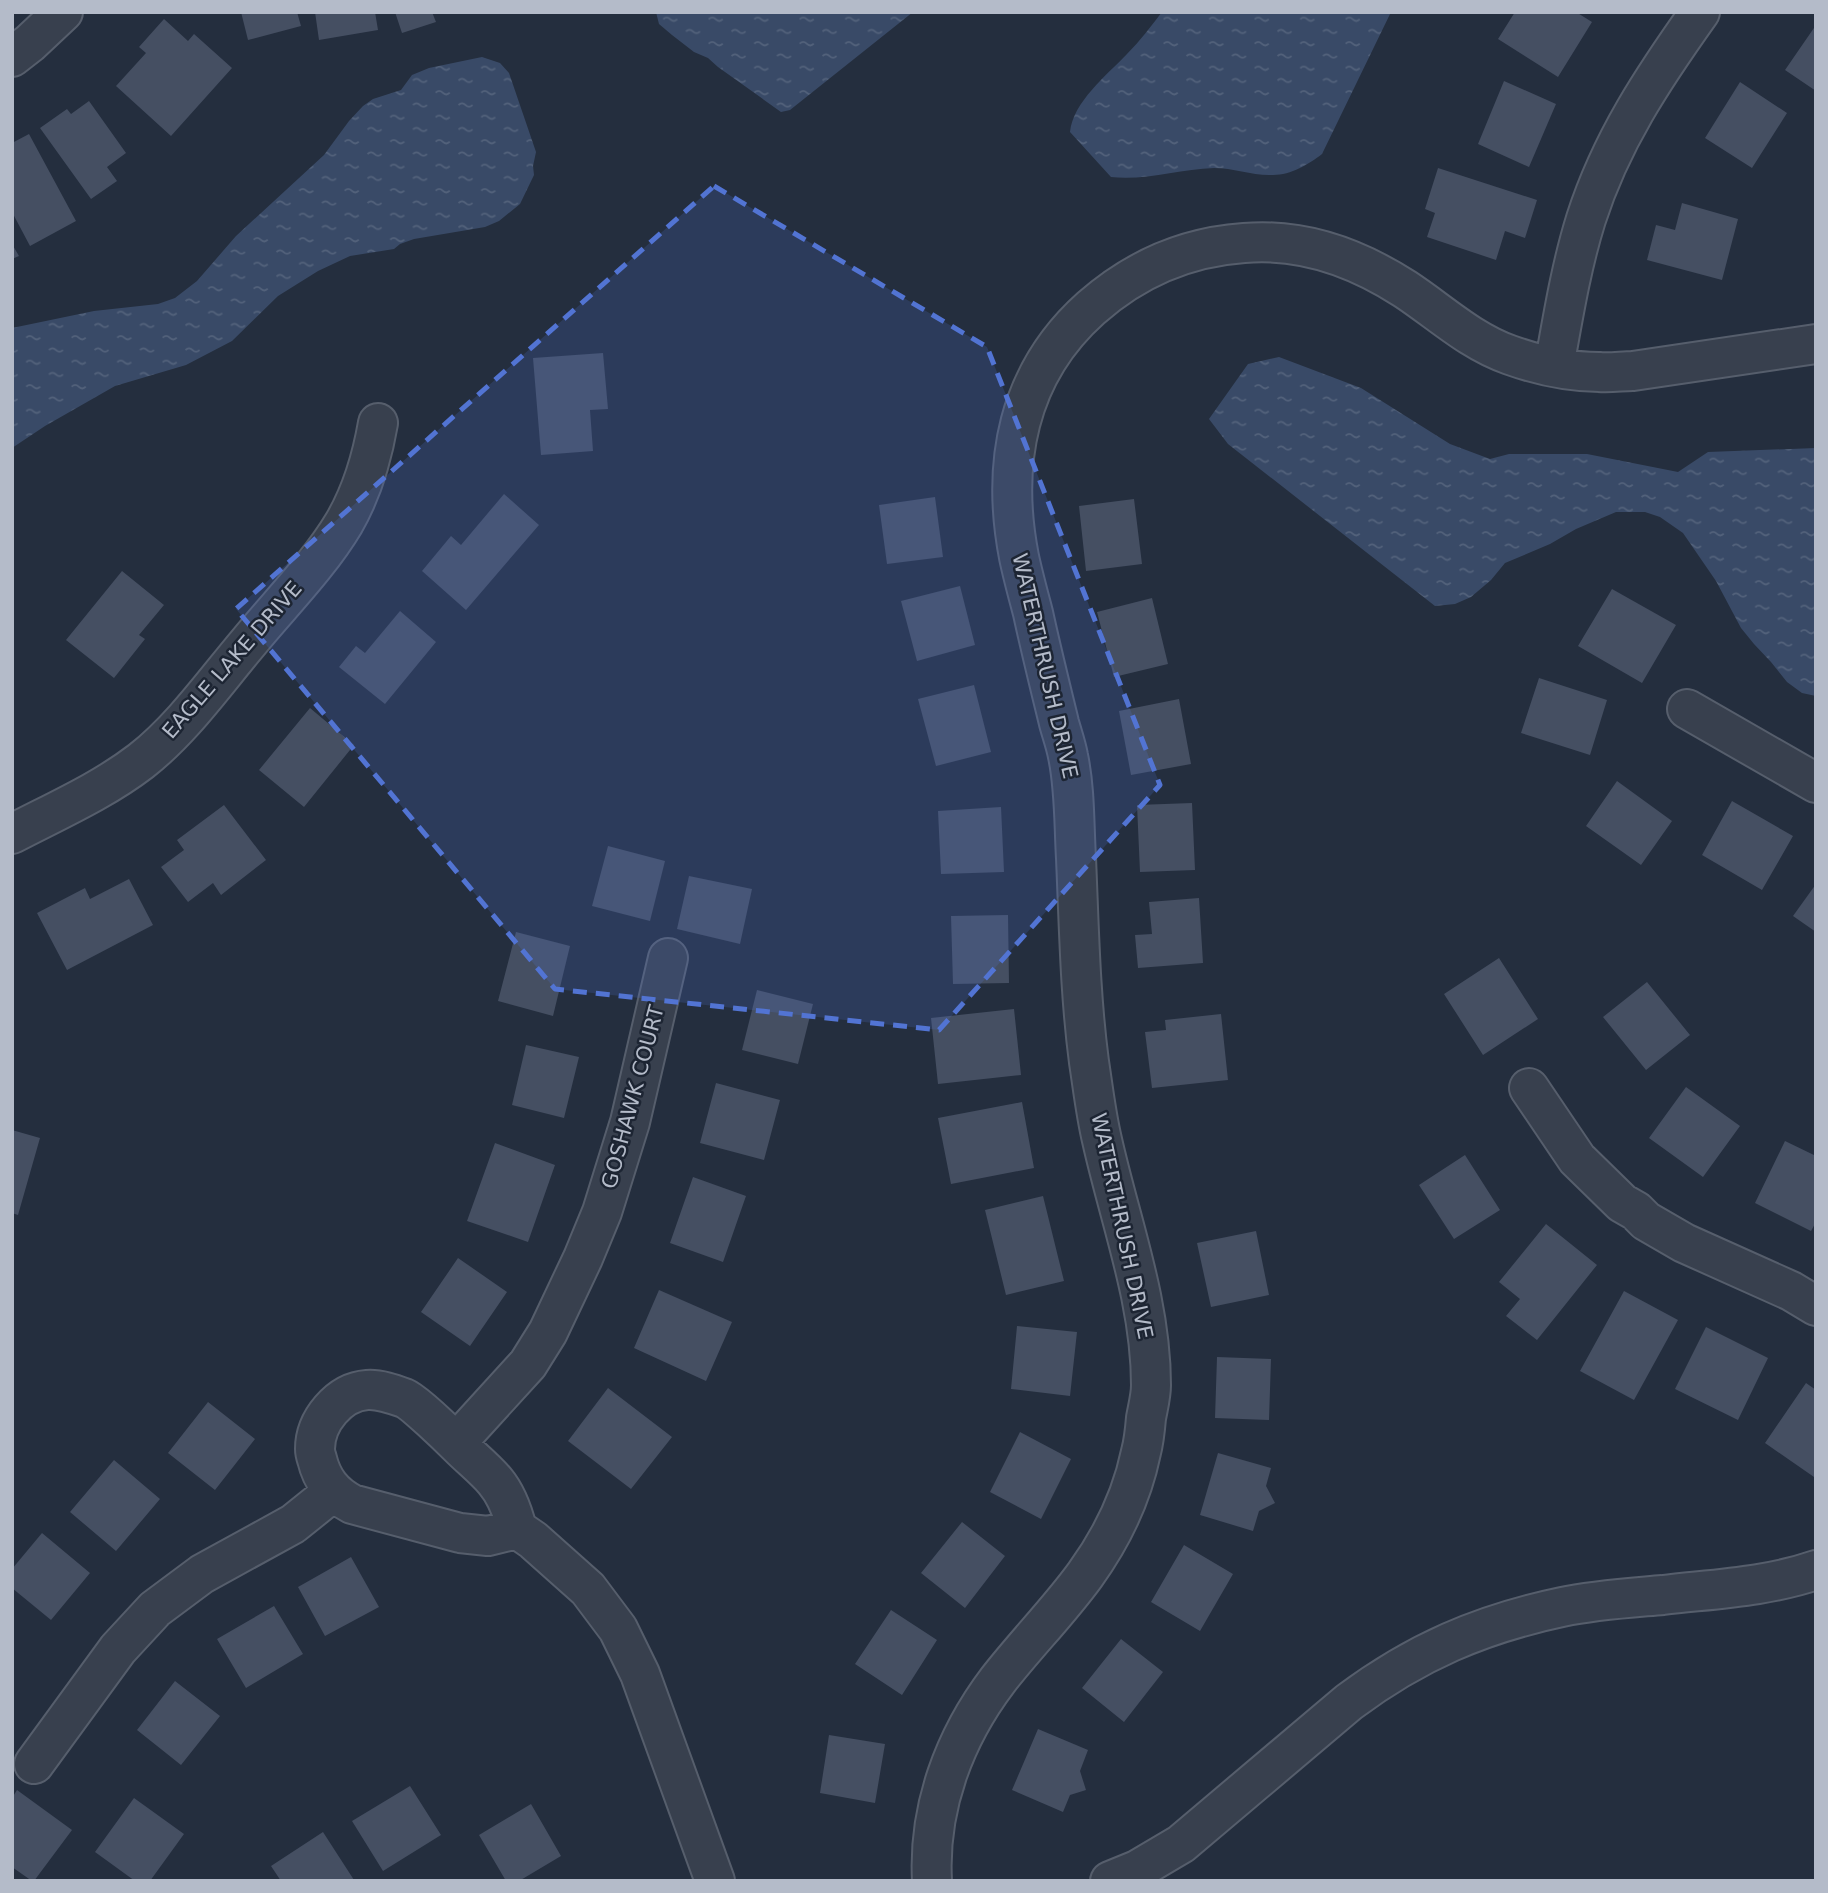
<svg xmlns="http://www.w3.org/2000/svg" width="1828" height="1893" font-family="'DejaVu Sans',sans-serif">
  <defs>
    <pattern id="water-ripples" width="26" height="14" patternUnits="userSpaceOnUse" patternTransform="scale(1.75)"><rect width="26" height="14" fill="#394a67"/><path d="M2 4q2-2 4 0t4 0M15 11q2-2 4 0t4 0" fill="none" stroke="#53627b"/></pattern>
  </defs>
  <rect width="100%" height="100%" fill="#242e3e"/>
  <!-- water -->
  <path fill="url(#water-ripples)" d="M656,12H913L790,110L781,112L718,67L708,58L694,52L672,35L659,24Z
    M1162,12H1391L1322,154C1309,164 1291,175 1273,175C1253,176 1234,168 1214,168C1179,169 1145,181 1111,177L1070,132C1073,102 1107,75 1127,54C1140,41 1151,26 1162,12Z
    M482,57L500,63L509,73L536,152L533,166L534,175L520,204L499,221L485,227L414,239L400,244L394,249L350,256L318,271L278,296L232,341L186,365L115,386L45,426L12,448V328L94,311L158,304L175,298L197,281L236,236L324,155L349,121L363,106L373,99L401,90L412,75L429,68Z
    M1279,357L1361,388L1450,444L1490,459L1509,454H1587L1678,472L1708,452L1816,448V696L1802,693L1787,682L1771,662L1754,644L1741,628L1716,581L1683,533L1660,517L1645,512H1616L1576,529L1550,544L1505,563L1491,580L1471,597L1455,604L1435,606L1228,444L1209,419L1248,364Z"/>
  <!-- building -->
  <path fill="#454f62" d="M241,12H297L301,26L248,40Z
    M315,12H375L378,30L319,40Z
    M395,12H432L436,22L402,33Z
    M1515,12H1576L1592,22L1558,77L1498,39Z
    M164,19L188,41L194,34L232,68L171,136L116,86L146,53L139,47Z
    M1816,25V91L1785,70Z
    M1504,81L1556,104L1529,167L1478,144Z
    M1740,82L1787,113L1752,168L1705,138Z
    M89,101L126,153L107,167L117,181L91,199L40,128L67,109L71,114Z
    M29,134L76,221L30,246L12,212V143Z
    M1438,168L1537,200L1525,238L1505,231L1496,260L1427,237L1435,213L1425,209Z
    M1682,203L1738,219L1722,280L1647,260L1656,225L1675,230Z
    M12,244L19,256L12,259Z
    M603,353L608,409L590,410L593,451L541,455L533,358Z
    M504,494L539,525L466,610L422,571L451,536L461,545Z
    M935,497L943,557L887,564L879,505Z
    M1134,499L1142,564L1086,571L1079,506Z
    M122,571L164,605L139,635L145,639L114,678L66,640Z
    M960,586L975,645L917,661L901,601Z
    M1612,589L1676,625L1642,683L1578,646Z
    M1152,598L1168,664L1114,677L1097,612Z
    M400,611L436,642L385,704L339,667L356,646L365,653Z
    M1539,678L1607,700L1590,755L1521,733Z
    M974,685L991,752L936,766L918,699Z
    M1179,699L1191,764L1131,775L1119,711Z
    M310,708L354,745L304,807L259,770Z
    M1617,781L1672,821L1641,865L1586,826Z
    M1732,801L1793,836L1762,890L1702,855Z
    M1192,803L1195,870L1140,872L1137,805Z
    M224,805L266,860L221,895L213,883L188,902L161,867L184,850L177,840Z
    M1001,807L1004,872L941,874L938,811Z
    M608,846L665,861L650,921L592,906Z
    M689,876L752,889L740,944L677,929Z
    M129,879L153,925L67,970L37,913L85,888L90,899Z
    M1816,884V932L1793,916Z
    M1199,898L1203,963L1138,968L1135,935L1152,934L1149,902Z
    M1008,915L1009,983L953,984L951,916Z
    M516,932L570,946L553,1016L498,1001Z
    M1499,958L1538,1019L1483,1055L1444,994Z
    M1647,982L1690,1035L1646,1070L1603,1017Z
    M757,990L813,1004L798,1064L742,1050Z
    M1014,1009L1021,1075L938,1084L931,1018Z
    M1221,1014L1228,1080L1152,1088L1145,1032L1166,1030L1165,1020Z
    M526,1045L579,1057L564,1118L512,1105Z
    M716,1083L780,1100L764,1160L700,1143Z
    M1686,1087L1740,1126L1703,1177L1649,1138Z
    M1022,1102L1034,1168L951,1184L938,1118Z
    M12,1130L40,1138L18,1215L12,1213Z
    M1785,1141L1816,1156V1222L1811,1231L1755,1203Z
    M495,1143L555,1165L528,1242L467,1221Z
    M1465,1155L1500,1210L1454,1239L1419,1185Z
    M693,1177L746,1196L723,1262L670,1243Z
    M1043,1196L1064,1281L1006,1295L985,1210Z
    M1546,1224L1597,1265L1537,1340L1506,1316L1520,1299L1499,1282Z
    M1256,1231L1269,1295L1211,1307L1197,1243Z
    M458,1258L507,1292L470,1346L421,1312Z
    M659,1290L732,1322L706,1381L634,1348Z
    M1624,1291L1678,1320L1634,1400L1580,1371Z
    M1017,1326L1077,1332L1070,1396L1011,1389Z
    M1706,1327L1768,1358L1738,1420L1675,1389Z
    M1217,1357L1271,1359L1269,1420L1215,1418Z
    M1806,1383L1816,1390V1475L1814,1477L1765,1443Z
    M608,1388L672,1437L631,1489L568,1441Z
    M208,1402L255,1439L215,1490L168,1453Z
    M1020,1432L1071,1459L1041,1519L990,1492Z
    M1218,1453L1271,1468L1266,1486L1275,1503L1259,1511L1253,1531L1200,1515Z
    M114,1460L160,1499L116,1551L70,1512Z
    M962,1522L1005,1556L965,1608L921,1573Z
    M42,1533L90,1573L51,1620L12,1588V1569Z
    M1184,1545L1233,1574L1200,1631L1151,1602Z
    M351,1557L379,1607L325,1636L298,1587Z
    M274,1606L303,1654L246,1688L217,1639Z
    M891,1610L937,1640L902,1695L855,1664Z
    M1121,1639L1163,1672L1124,1722L1082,1688Z
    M175,1681L220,1716L181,1765L137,1730Z
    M1038,1729L1088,1750L1080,1771L1086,1790L1070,1795L1063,1812L1012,1790Z
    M829,1735L885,1744L875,1803L820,1793Z
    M410,1786L441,1835L383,1871L352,1821Z
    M17,1790L72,1830L34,1881H32L12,1867V1798Z
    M134,1798L184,1834L150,1881H135L95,1852Z
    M531,1804L561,1856L519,1881H506L479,1835Z
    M323,1832L354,1880L281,1881L271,1866Z"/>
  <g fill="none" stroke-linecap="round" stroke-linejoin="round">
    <defs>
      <path id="street" d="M12,57L30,43L63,12
        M1554,367C1563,317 1571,267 1586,219C1611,141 1653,78 1700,12
        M1687,709L1816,783
        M12,834C56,811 102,791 141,761C182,729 215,682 248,643C279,605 319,565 344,523C362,492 372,458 378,423
        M1529,1088L1577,1159L1622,1203L1636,1211L1646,1221L1684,1243L1791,1291L1816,1306
        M456,1443L528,1364L548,1332L583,1258L602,1212L630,1122L668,958
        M517,1529L488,1536L460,1533L352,1504C333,1494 322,1480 317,1459C316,1456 315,1452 315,1449C315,1421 339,1392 367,1390C379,1389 393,1394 404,1398C414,1402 450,1437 460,1447C471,1458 485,1469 495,1481C506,1494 513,1513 517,1529L533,1540L588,1589L618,1629L640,1674L715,1881
        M34,1764L118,1649L155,1609L202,1574L293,1524L334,1491
        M932,1881C928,1808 954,1738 998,1680C1026,1644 1058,1612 1085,1575C1111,1539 1132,1496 1141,1452C1144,1441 1145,1430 1146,1418C1148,1407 1151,1396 1151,1385C1151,1301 1120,1221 1102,1140C1096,1115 1093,1088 1089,1062C1080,994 1079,926 1076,858C1074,824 1075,789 1068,756C1066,745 1062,734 1059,723C1050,686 1041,650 1033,613C1028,594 1023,576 1019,557C1001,464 1017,374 1091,308C1134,270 1186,247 1244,243C1302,238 1357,258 1405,289C1440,312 1470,341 1510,355C1538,365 1570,372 1599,372C1611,373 1622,371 1633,371L1816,344
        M1110,1881L1137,1870L1181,1844L1349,1702C1416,1652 1481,1624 1562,1607C1595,1600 1629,1598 1663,1595C1713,1589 1767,1587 1816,1570"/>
    </defs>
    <!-- street casing -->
    <use href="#street" stroke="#565e6c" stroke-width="42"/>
    <!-- street -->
    <use href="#street" stroke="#38404e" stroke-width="38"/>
  </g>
  <!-- marked area -->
  <path fill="#5274d3" fill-opacity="0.2" stroke="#5274d3" stroke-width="5" stroke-dasharray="14 9" stroke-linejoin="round" d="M714,186L987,347L1160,785L939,1030L555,989L236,609Z"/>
  <g text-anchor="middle" stroke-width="5" stroke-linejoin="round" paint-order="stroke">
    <!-- street labels -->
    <g font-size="21" fill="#b4bbc9" stroke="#1d2533">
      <text transform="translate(232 660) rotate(-49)" y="7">EAGLE LAKE DRIVE</text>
      <text transform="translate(1045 666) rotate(77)" y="7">WATERTHRUSH DRIVE</text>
      <text transform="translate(633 1097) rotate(-75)" y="7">GOSHAWK COURT</text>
      <text transform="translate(1122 1226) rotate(78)" y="7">WATERTHRUSH DRIVE</text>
    </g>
  </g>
  <!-- border -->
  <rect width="1828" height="1893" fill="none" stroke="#b4bbc9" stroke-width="28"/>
</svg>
